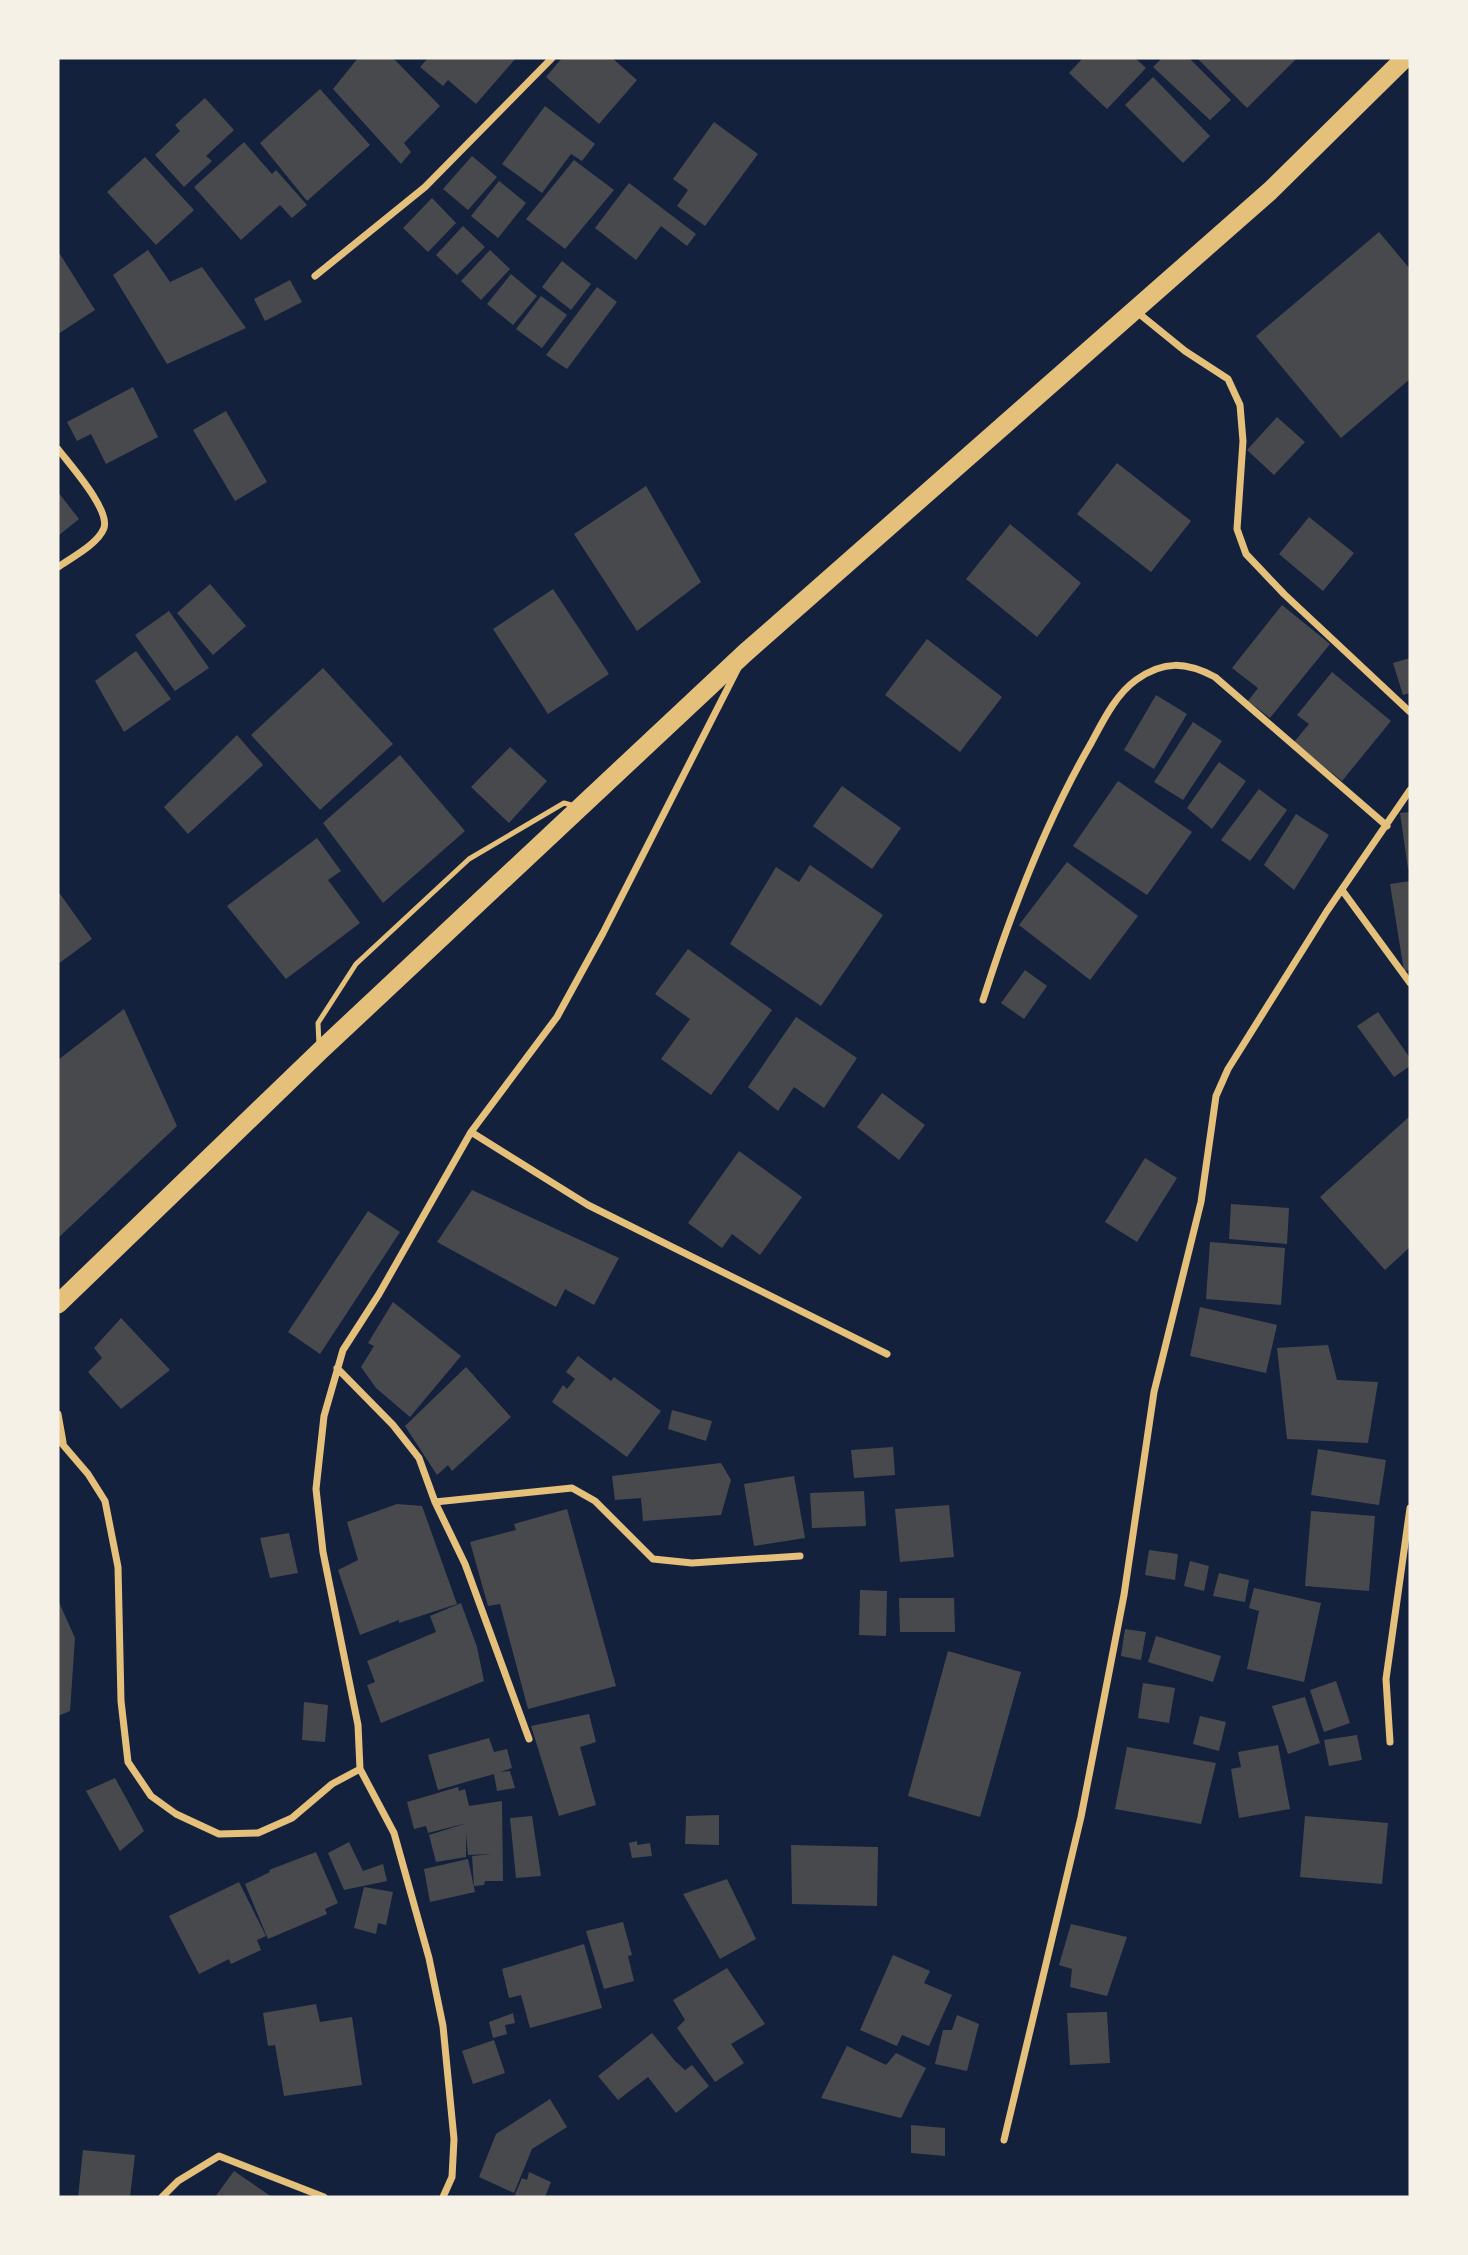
<svg xmlns="http://www.w3.org/2000/svg" width="1468" height="2255" font-family="'Roboto Condensed',sans-serif">
  <rect width="100%" height="100%" fill="#14213d"/>
  <!-- building -->
  <path fill="#48494c" d="M358,58H393L440,106L404,143L411,152L401,164L333,89Z
    M428,58H516L476,104L448,80L443,86L420,67Z
    M562,58H612L637,80L599,124L546,77Z
    M1083,58H1135L1146,68L1107,109L1069,73Z
    M1162,58H1189L1231,100L1210,120L1153,67Z
    M1197,58H1297L1247,108Z
    M1153,77L1210,136L1183,163L1125,105Z
    M320,89L370,145L307,201L260,143Z
    M205,98L234,130L206,156L212,161L184,187L155,155L180,131L175,125Z
    M545,106L595,144L582,161L571,154L542,193L502,164Z
    M714,122L758,154L705,226L677,206L688,190L673,179Z
    M244,142L272,174L276,170L307,205L292,218L280,205L241,240L194,187Z
    M472,156L497,177L468,210L443,189Z
    M145,157L194,210L156,245L107,192Z
    M574,160L614,190L565,249L526,219Z
    M499,181L526,203L498,238L471,216Z
    M629,183L696,234L687,246L661,226L636,260L595,228Z
    M432,198L456,223L428,252L403,228Z
    M463,226L485,247L457,275L436,255Z
    M1379,232L1410,269V379L1341,438L1256,336Z
    M148,250L170,282L202,267L246,328L167,364L113,275Z
    M490,250L510,269L481,300L461,281Z
    M58,251L95,310L58,334Z
    M562,261L591,284L571,310L542,287Z
    M511,274L537,296L513,325L487,304Z
    M290,280L302,302L265,321L254,299Z
    M597,287L617,302L567,369L546,355Z
    M541,296L567,315L542,348L516,329Z
    M133,387L158,437L106,464L91,434L77,441L67,422Z
    M226,411L267,482L235,501L193,430Z
    M1277,417L1305,442L1274,475L1247,450Z
    M1117,463L1191,521L1151,572L1077,514Z
    M646,486L701,582L637,631L574,534Z
    M58,492L79,519L58,536Z
    M1309,517L1354,553L1323,591L1279,554Z
    M1010,524L1081,583L1037,637L966,579Z
    M210,584L246,626L213,655L177,613Z
    M553,589L609,674L548,714L493,629Z
    M1282,605L1330,644L1270,718L1248,701L1258,688L1232,668Z
    M169,611L209,668L175,691L135,635Z
    M927,639L1002,697L960,752L885,695Z
    M136,651L171,699L124,732L95,681Z
    M1410,658V693L1403,695L1393,663Z
    M323,668L393,744L320,810L251,735Z
    M1332,672L1391,721L1342,781L1294,742L1309,724L1297,715Z
    M1156,695L1187,714L1154,769L1124,750Z
    M1193,722L1222,741L1183,800L1154,782Z
    M237,735L263,765L188,834L164,807Z
    M510,747L547,781L509,823L471,787Z
    M400,755L465,831L383,903L323,823Z
    M1219,762L1246,781L1212,829L1187,808Z
    M1118,781L1192,832L1147,895L1073,846Z
    M842,786L901,828L872,869L813,826Z
    M1259,789L1287,810L1250,861L1221,840Z
    M1410,812V869H1408L1400,813Z
    M1296,814L1329,835L1294,890L1264,865Z
    M317,838L341,871L328,880L360,923L286,979L227,906Z
    M1067,862L1138,916L1090,980L1019,925Z
    M810,865L883,915L821,1006L730,944L776,867L799,882Z
    M1410,881V970L1404,971L1390,884Z
    M58,891L92,939L58,964Z
    M688,949L772,1010L711,1095L661,1059L690,1019L655,994Z
    M1025,970L1047,986L1024,1019L1001,1003Z
    M124,1009L177,1126L58,1238V1060Z
    M1378,1012L1410,1058V1066L1394,1077L1357,1026Z
    M796,1017L857,1058L824,1108L794,1087L778,1111L748,1087Z
    M882,1093L925,1125L899,1160L857,1127Z
    M1410,1116V1247L1385,1270L1320,1197Z
    M739,1151L802,1197L760,1255L732,1234L722,1248L688,1223Z
    M1145,1158L1177,1178L1137,1242L1105,1222Z
    M472,1190L619,1258L594,1305L565,1289L556,1307L437,1242Z
    M1231,1204L1289,1208L1287,1244L1229,1239Z
    M368,1211L400,1232L320,1354L288,1332Z
    M1210,1242L1285,1248L1281,1305L1206,1299Z
    M393,1302L461,1356L410,1417L376,1388L361,1367L374,1346L368,1343Z
    M1200,1307L1277,1325L1266,1373L1190,1356Z
    M121,1318L170,1370L121,1409L88,1372L102,1358L94,1348Z
    M1328,1345L1337,1380L1378,1382L1368,1443L1287,1439L1277,1348Z
    M578,1356L611,1381L614,1377L661,1411L627,1457L552,1402L563,1385L567,1389L575,1379L566,1372Z
    M466,1367L511,1417L452,1471L448,1465L437,1475L405,1426Z
    M672,1410L712,1421L706,1441L668,1429Z
    M893,1447L895,1475L854,1478L851,1450Z
    M1318,1449L1386,1460L1379,1505L1311,1495Z
    M721,1463L731,1480L721,1515L643,1521L641,1498L615,1500L612,1476Z
    M794,1476L805,1538L754,1546L744,1484Z
    M864,1491L866,1526L812,1528L810,1493Z
    M397,1504L422,1506L457,1604L399,1623V1620L360,1635L338,1570L358,1560L347,1522Z
    M949,1505L954,1557L900,1562L895,1509Z
    M567,1509L616,1686L528,1709L500,1604L488,1606L470,1542L516,1530L514,1524Z
    M1311,1511L1375,1516L1369,1591L1305,1586Z
    M289,1533L298,1573L270,1578L260,1538Z
    M1149,1550L1178,1554L1175,1580L1145,1575Z
    M1190,1561L1209,1566L1204,1591L1184,1586Z
    M1219,1573L1249,1580L1245,1602L1213,1596Z
    M1254,1588L1321,1603L1304,1682L1247,1669L1259,1611L1249,1608Z
    M860,1590L887,1591L886,1636L859,1635Z
    M899,1598H954L955,1632H900Z
    M58,1600L75,1638L70,1711L58,1716Z
    M461,1603L477,1647L484,1681L381,1723L367,1685L375,1682L367,1661L436,1632L430,1616Z
    M1125,1629L1146,1632L1141,1660L1121,1656Z
    M1156,1636L1221,1656L1213,1682L1148,1662Z
    M948,1651L1021,1672L980,1817L908,1796Z
    M1336,1681L1350,1723L1324,1732L1310,1690Z
    M1143,1683L1175,1688L1169,1723L1138,1718Z
    M1305,1697L1320,1743L1288,1754L1272,1706Z
    M304,1702L328,1705L325,1742L302,1740Z
    M589,1714L596,1742L580,1747L596,1805L559,1816L531,1726Z
    M1200,1716L1226,1722L1219,1751L1193,1744Z
    M1357,1735L1362,1760L1329,1766L1324,1740Z
    M489,1738L494,1752L507,1749L512,1768L500,1772L510,1771L515,1788L497,1791L494,1774L438,1790L428,1755Z
    M1278,1745L1290,1809L1239,1818L1231,1769L1241,1767L1238,1752Z
    M1127,1747L1216,1763L1201,1824L1115,1809Z
    M115,1778L144,1831L120,1851L86,1791Z
    M458,1787L459,1791L465,1789L469,1806L502,1801L503,1881H485L484,1885L474,1886L472,1856L492,1854L468,1855L466,1833V1857L436,1862L429,1835L467,1823L428,1833L426,1826L414,1829L407,1802Z
    M719,1815V1845L685,1844L686,1816Z
    M532,1816L541,1876L516,1878L510,1818Z
    M1305,1816L1388,1823L1382,1884L1300,1877Z
    M637,1841V1845L650,1843L652,1856L632,1858L629,1843Z
    M349,1842L363,1871L383,1864L387,1881L344,1890L328,1853Z
    M791,1845L878,1847L877,1906L792,1904Z
    M316,1852L338,1903L325,1909L327,1914L268,1939L245,1884L270,1872L269,1870Z
    M468,1859L475,1892L430,1902L424,1869Z
    M727,1879L756,1939L720,1959L683,1894Z
    M239,1882L266,1936L257,1940L261,1950L231,1964L229,1959L199,1974L169,1916Z
    M364,1887L393,1892L386,1925L378,1923L376,1934L354,1928Z
    M623,1922L632,1955L628,1956L634,1981L604,1989L586,1931Z
    M1071,1924L1127,1937L1107,1996L1070,1987L1072,1969L1059,1965Z
    M584,1944L602,2008L530,2028L521,1995L509,1998L502,1969Z
    M893,1955L930,1971L924,1983L952,1995L929,2046L902,2035L897,2046L860,2030Z
    M727,1968L765,2024L731,2044L744,2063L715,2082L677,2028L685,2020L673,2000Z
    M316,2004L320,2022L352,2017L362,2085L284,2096L275,2045L268,2046L263,2013Z
    M1107,2012L1110,2063L1070,2065L1067,2013Z
    M513,2013L515,2023L505,2025L507,2034L493,2038L489,2022Z
    M957,2015L979,2024L967,2071L935,2064L943,2030H952Z
    M652,2033L675,2061L685,2070L692,2065L709,2086L676,2113L648,2077L618,2100L598,2076Z
    M494,2040L505,2073L473,2084L462,2051Z
    M847,2046L886,2065L896,2053L926,2068L901,2118L821,2098Z
    M550,2099L567,2127L532,2149L514,2193L479,2177L496,2134Z
    M911,2125L945,2128V2156L911,2153Z
    M83,2150L135,2155L130,2197H78Z
    M234,2171L272,2197H215Z
    M529,2172L551,2182L545,2197H514L522,2178L527,2180Z"/>
  <g fill="none" stroke-linecap="round" stroke-linejoin="round">
    <!-- service -->
    <path stroke="#e5c07b" stroke-width="5" d="M319,1045L318,1023L356,964L469,859L564,803L575,806"/>
    <!-- minor -->
    <path stroke="#e5c07b" stroke-width="7" d="M315,276L425,187L552,58
      M1137,312L1185,351L1228,379L1240,405L1243,441L1237,529L1246,554L1284,594L1410,712
      M58,449C70,465 110,509 104,528C98,544 71,558 58,567
      M1342,890L1410,983
      M983,1000C1011,912 1044,825 1090,745C1102,723 1115,695 1136,680C1164,660 1186,662 1215,677L1387,826
      M471,1132L588,1205L887,1354
      M337,1368L393,1425L419,1458L435,1502L465,1564L529,1739
      M58,1414L63,1442
      M58,1439L88,1474L105,1501L118,1567L121,1701L128,1762L151,1796L176,1814L219,1834L258,1833L292,1818L332,1784L360,1769
      M435,1502L572,1488L595,1501L653,1559L692,1563L800,1556
      M1390,1742L1386,1679L1410,1508
      M1004,2140L1081,1817L1124,1595L1154,1392L1201,1202L1216,1096L1228,1069L1327,911L1410,790
      M162,2197L178,2181L219,2156L324,2197
      M443,2197L452,2177L454,2139L443,2026L429,1958L394,1833L360,1769L358,1725L323,1552L316,1489L324,1416L343,1350L379,1294L471,1132L557,1017L603,933L737,670"/>
    <!-- trunk -->
    <path stroke="#e5c07b" stroke-width="19" d="M58,1304L320,1051L745,653L1270,191L1405,58"/>
  </g>
  <!-- border -->
  <rect width="1468" height="2255" fill="none" stroke="#f6f1e7" stroke-width="119"/>
</svg>
